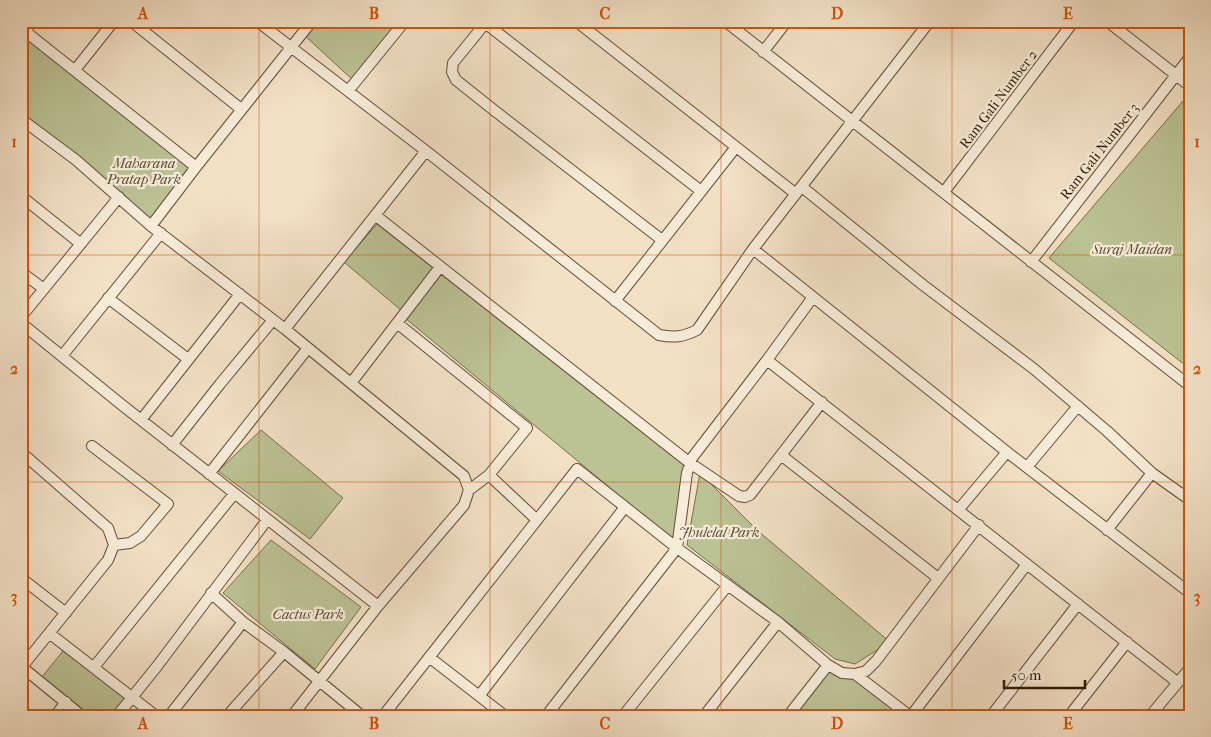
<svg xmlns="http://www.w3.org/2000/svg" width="1211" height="737" font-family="'IM FELL French Canon',serif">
  <rect width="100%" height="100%" fill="#f3e1c6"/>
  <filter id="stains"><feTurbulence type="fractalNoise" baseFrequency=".004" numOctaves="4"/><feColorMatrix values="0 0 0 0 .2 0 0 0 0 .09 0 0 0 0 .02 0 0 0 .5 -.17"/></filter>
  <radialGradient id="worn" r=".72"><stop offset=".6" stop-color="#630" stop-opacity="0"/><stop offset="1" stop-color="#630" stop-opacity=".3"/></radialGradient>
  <!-- green -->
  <path fill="#bbc294" stroke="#766e4b" d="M314,21H399L355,82L302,33Z
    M21,31L190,166L150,219L21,114Z
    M1183,101L1190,107V369L1049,258Z
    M377,224L685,466L673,540L405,318L402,311L344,262Z
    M261,430L343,498L310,539L218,471Z
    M700,473L758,531L890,642L855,664L835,659L687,545Z
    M271,540L361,607L315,669L223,593Z
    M63,651L127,699L114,716H87L41,678Z
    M829,671L853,678L903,716H792Z"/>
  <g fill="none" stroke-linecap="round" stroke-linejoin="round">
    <defs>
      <path id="minor" d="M131,21L241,109
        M257,21L426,151L659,335C674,338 683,337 697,330L753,249L930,21
        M487,21L453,63L452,72L456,80L495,111L662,240
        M576,21L796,194
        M725,21L1190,386
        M1107,21L1190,86
        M485,23L701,191
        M21,28L196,167
        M25,31L33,21
        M763,52L787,21
        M75,70L114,21
        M348,91L405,21
        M21,119L76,160L151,226L285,329L464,476L469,490L464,505L378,606L292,716
        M802,187L923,285L1034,369L1107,431L1152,473
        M944,192L1074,21
        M21,196L81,244
        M375,215L690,463L739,496L745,497L750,495L822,402
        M151,226L196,167L312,21
        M753,249L1007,452L1190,593
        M1031,262L1190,57
        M21,272L44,289
        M108,298L188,359
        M615,301L736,147
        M21,317L119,197
        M21,323L122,405L378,606
        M397,323L527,428L489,475L469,490
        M285,329L426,151
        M62,356L161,233
        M767,360L1177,682
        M351,383L440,267
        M141,420L240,294
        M172,445L220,384L273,320
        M92,446L168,504L141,536L130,543L114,545
        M21,452L108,528L114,545L108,560L21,668
        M781,455L938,578
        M1027,467L1078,406
        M209,474L308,348
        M489,475L537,520
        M959,509L1007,452
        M1107,530L1152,473L1190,500
        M21,578L66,613
        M211,593L243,622L284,652L362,716
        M49,633L156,716
        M429,657L505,716
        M22,667L82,716
        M94,667L234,494
        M855,674L910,716
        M479,696L625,507
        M55,716L66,702
        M117,716L158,665L267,520
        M169,716L243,622
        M227,716L284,652
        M383,716L577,469L677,548L778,622L828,665L842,673L855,674L866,671L876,661L979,525
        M546,716L677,548L687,473L692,458L767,360L813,297
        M623,716L728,585
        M704,716L778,622
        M788,716L828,665
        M911,716L1027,564
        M991,716L1078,604
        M1069,716L1127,642
        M1150,716L1190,668"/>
    </defs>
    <!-- minor casing -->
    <use href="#minor" stroke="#614c33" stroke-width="12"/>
    <!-- minor -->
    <use href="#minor" stroke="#f7ecda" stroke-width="10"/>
  </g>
  <!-- grid -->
  <path fill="none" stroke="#d6530b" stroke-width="1" stroke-opacity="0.55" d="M259,21V716M490,21V716M721,21V716M952,21V716M21,255H1190M21,482H1190"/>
  <g text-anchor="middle" stroke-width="4.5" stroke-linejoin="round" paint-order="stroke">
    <!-- street labels -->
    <g font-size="14" fill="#301a02" stroke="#f7ecda">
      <text transform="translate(998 99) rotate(-53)" y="5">Ram Gali Number 2</text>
      <text transform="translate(1099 151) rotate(-52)" y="5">Ram Gali Number 3</text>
    </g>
    <!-- park labels -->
    <g font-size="14" font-style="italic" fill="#5a4c2e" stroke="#f7ecda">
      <text x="144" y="168">Maharana<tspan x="144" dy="16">Pratap Park</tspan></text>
      <text x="1132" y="254">Suraj Maidan</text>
      <text x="719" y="537">Jhulelal Park</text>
      <text x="308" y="619">Cactus Park</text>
    </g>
  </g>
  <!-- margin -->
  <rect width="1211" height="737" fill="none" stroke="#f3e1c6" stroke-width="55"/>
  <!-- scale -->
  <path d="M1004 680v8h81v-8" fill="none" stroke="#301a02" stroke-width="2.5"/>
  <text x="1011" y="680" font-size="15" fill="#301a02" stroke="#f7ecda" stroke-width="4" paint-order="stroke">50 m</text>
  <rect x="28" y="28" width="1156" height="682" fill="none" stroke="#d6530b" stroke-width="2"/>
  <g font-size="16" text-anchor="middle" font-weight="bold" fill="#d6530b">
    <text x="143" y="19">A</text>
    <text x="374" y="19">B</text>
    <text x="605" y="19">C</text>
    <text x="837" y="19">D</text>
    <text x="1068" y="19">E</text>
    <text x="14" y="147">1</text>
    <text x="1197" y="147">1</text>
    <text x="14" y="374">2</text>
    <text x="1197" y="374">2</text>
    <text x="14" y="602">3</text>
    <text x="1197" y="602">3</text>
    <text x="143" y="729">A</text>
    <text x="374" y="729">B</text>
    <text x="605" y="729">C</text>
    <text x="837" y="729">D</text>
    <text x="1068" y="729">E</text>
  </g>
  <rect width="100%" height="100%" filter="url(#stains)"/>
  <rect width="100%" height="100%" fill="url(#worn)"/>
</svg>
